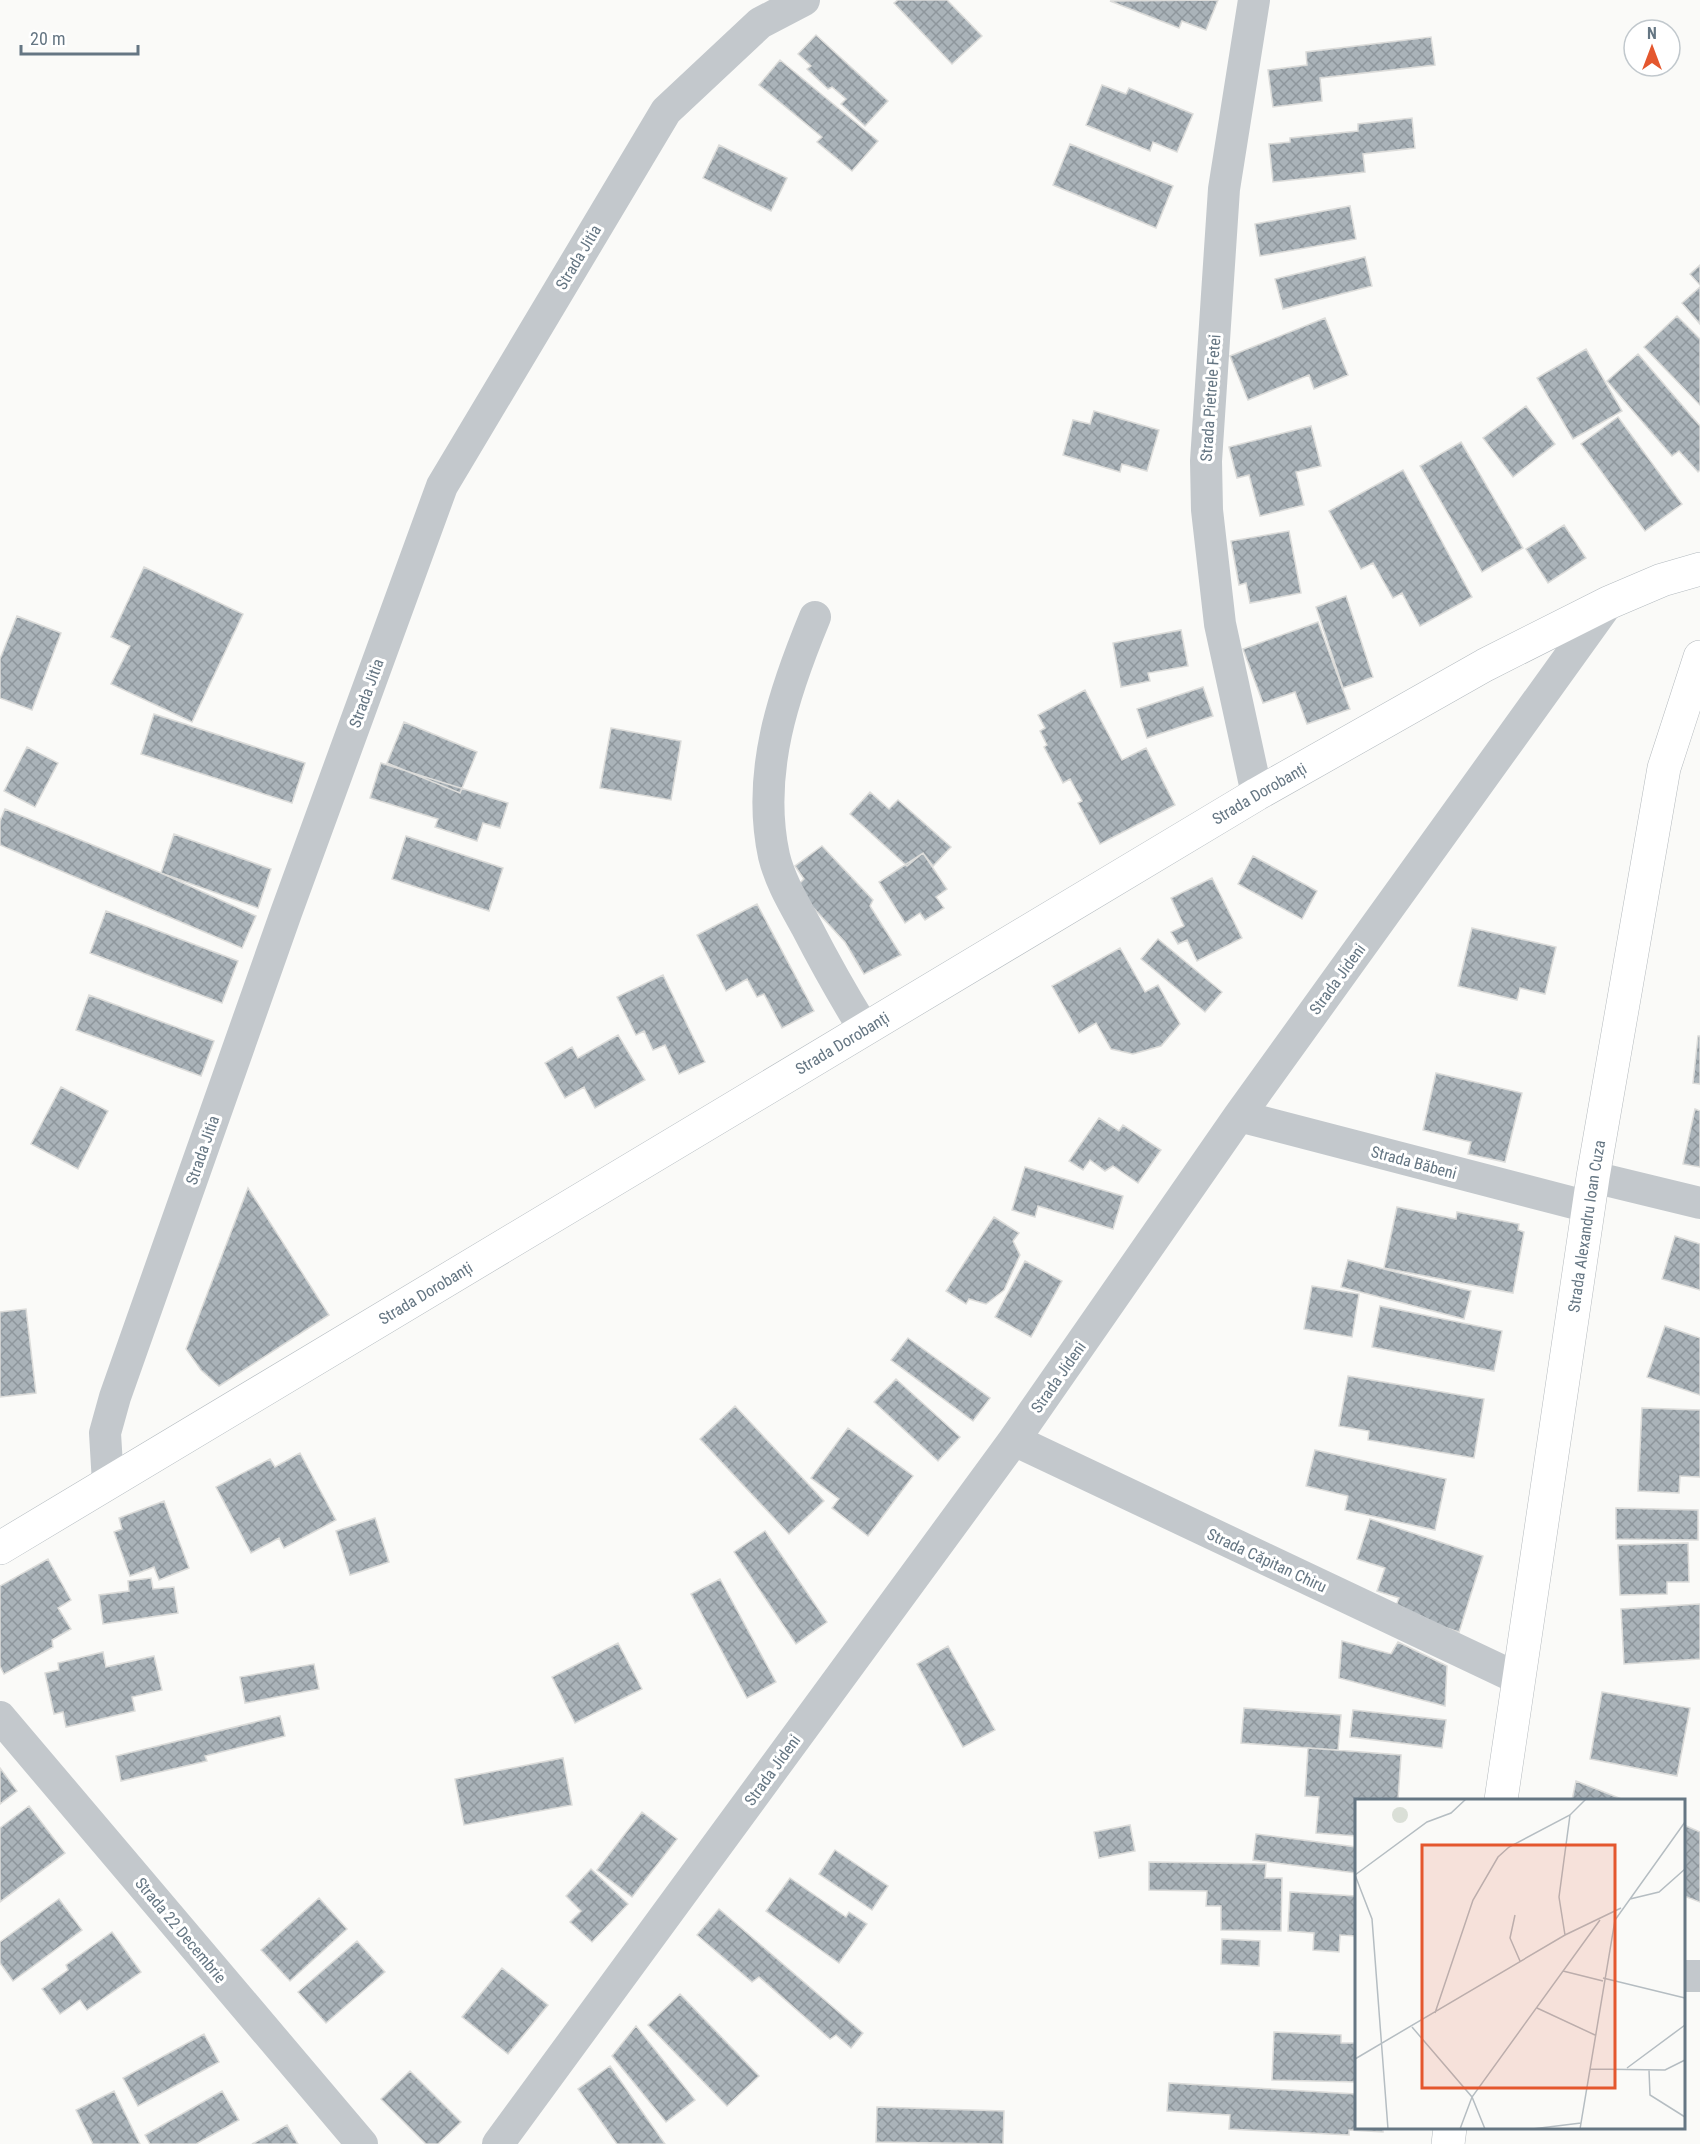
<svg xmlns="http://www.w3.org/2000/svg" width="1700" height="2144" font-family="'Roboto Condensed',sans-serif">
  <defs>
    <pattern id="building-cross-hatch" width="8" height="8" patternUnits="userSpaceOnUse" patternTransform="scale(1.5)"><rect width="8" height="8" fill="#aab3b9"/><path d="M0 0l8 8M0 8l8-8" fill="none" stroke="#8e969c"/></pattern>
  </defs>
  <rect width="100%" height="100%" fill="#fafaf8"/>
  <!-- building -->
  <path fill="url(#building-cross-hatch)" stroke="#dcdcda" stroke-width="1.5" d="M898,0H947L982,36L952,64L894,3Z
    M1218,0L1206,30L1182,21L1179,28L1110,1Z
    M816,35L888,101L865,126L841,104L846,99L832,87L828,89L807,69L811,66L798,54Z
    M1431,37L1435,65L1320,78L1322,101L1273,107L1268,70L1307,65L1306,52Z
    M780,60L878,141L852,171L817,142L822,137L759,85Z
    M1102,85L1126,94L1129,88L1193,114L1177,152L1153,142L1150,151L1086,125Z
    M1412,118L1415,148L1363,154L1365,172L1273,182L1269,144L1290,142V138L1358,131V124Z
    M1070,144L1173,186L1156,228L1053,185Z
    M719,145L787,178L771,211L703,178Z
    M1350,206L1356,239L1260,256L1255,224Z
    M1365,257L1372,286L1283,309L1275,279Z
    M1700,265V285L1690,274Z
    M1700,287V324L1682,303Z
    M1677,316L1700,339V405L1644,347Z
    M1325,318L1348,375L1314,389L1309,375L1248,400L1230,356Z
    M1586,349L1622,411L1573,439L1537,378Z
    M1638,354L1700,426V470L1698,472L1679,451L1672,456L1607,381Z
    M1526,406L1555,444L1513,477L1483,438Z
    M1094,411L1159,430L1147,471L1122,464L1120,472L1063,455L1073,420L1090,424Z
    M1618,417L1682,504L1645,531L1581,444Z
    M1311,426L1321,466L1296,472L1304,505L1260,516L1249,475L1237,478L1229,447Z
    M1461,442L1523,548L1482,572L1420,466Z
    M1403,470L1472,597L1420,626L1402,593L1393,598L1373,563L1361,569L1329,511Z
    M1564,525L1586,558L1548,583L1526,549Z
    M1289,531L1301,593L1250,603L1246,583L1239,585L1231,541Z
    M144,567L243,614L192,722L111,684L130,646L111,637Z
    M1346,596L1373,677L1343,688L1316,607Z
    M17,616L61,633L32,710L0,698V659Z
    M1318,622L1350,709L1307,724L1295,692L1263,703L1243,649Z
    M1181,630L1188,666L1148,673L1150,681L1121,687L1113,643Z
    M1203,687L1213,716L1147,738L1137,709Z
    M1085,690L1122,760L1146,748L1175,805L1100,844L1078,803L1082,801L1070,779L1063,783L1044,747L1047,745L1040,731L1045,728L1038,715Z
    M154,714L305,763L292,803L141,754Z
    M404,722L477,752L460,793L387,763Z
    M611,728L681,741L671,800L600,788Z
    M27,747L58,763L35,807L4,791Z
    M381,763L508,803L500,828L483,823L477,841L435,827L438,819L370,798Z
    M870,792L889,809L898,800L951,847L933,866L923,853L907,866L850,814Z
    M5,809L161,873L256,916L242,948L0,845V821Z
    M174,834L271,869L258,908L161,873Z
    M406,836L503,868L489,911L392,879Z
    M822,846L873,900L870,906L901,955L864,974L845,942L795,888L804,879L795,866Z
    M923,853L947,889L936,897L944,908L925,920L920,913L905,923L879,882Z
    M1253,856L1317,891L1302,919L1238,884Z
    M1212,878L1242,938L1197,961L1187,940L1178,944L1171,932L1184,926L1171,898Z
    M757,904L814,1011L782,1028L764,994L757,997L747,979L726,991L697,935Z
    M106,911L238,961L222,1003L90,953Z
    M1472,928L1556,947L1545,994L1520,988L1517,1000L1458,986Z
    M1158,939L1222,992L1205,1012L1141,959Z
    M1120,948L1145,992L1158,985L1180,1024L1161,1046L1133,1054L1111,1049L1096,1023L1079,1033L1052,986Z
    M663,975L705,1062L679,1074L665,1045L653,1050L644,1031L636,1035L617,997Z
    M89,995L214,1041L201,1076L76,1030Z
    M618,1035L645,1080L595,1108L584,1087L565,1098L545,1063L572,1047L578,1058Z
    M1698,1036H1700V1084L1693,1083Z
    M1436,1073L1522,1093L1505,1162L1468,1154L1471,1142L1423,1130Z
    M61,1087L108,1111L78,1169L31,1144Z
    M1695,1109L1700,1111V1167L1683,1164Z
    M1099,1118L1119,1131L1123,1125L1161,1150L1138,1183L1113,1166L1105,1171L1090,1160L1083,1170L1069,1161Z
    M1025,1167L1123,1196L1113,1229L1038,1206L1035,1217L1012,1210Z
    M248,1188L329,1315L219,1386L201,1370L186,1349Z
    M1397,1207L1456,1219L1457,1212L1519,1224L1518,1230L1524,1232L1513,1293L1384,1268Z
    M994,1217L1019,1233L1013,1241L1020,1255L1004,1290L986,1304L969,1299L966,1304L946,1291Z
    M1675,1236L1700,1244V1290L1662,1279Z
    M1348,1260L1471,1291L1464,1319L1341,1287Z
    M1025,1261L1062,1281L1031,1337L995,1317Z
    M1312,1286L1359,1294L1352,1337L1304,1329Z
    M1380,1306L1502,1331L1494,1371L1372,1347Z
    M26,1309L36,1393L0,1397V1312Z
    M1665,1326L1700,1338V1395L1647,1377Z
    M908,1338L990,1398L973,1421L891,1360Z
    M1348,1376L1484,1399L1474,1458L1368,1440L1369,1431L1339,1426Z
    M896,1379L960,1437L938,1461L874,1402Z
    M735,1406L824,1501L789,1534L700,1439Z
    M1642,1408L1700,1410V1477L1680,1476L1679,1493L1638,1491Z
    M848,1428L913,1476L868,1536L832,1508L839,1499L811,1478Z
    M1315,1450L1446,1479L1435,1530L1345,1510L1348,1496L1306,1486Z
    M300,1453L336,1520L284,1548L279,1538L251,1553L216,1487L270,1459L275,1467Z
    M164,1501L189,1568L159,1580L154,1567L130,1576L114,1532L122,1529L119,1518Z
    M1616,1508L1698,1510V1540L1616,1539Z
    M375,1518L389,1562L350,1575L336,1531Z
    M1370,1519L1483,1556L1459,1632L1394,1611L1399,1598L1377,1591L1385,1568L1357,1559Z
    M765,1531L827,1622L796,1644L734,1552Z
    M1688,1543L1689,1582H1667V1594L1620,1595L1618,1545Z
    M48,1559L71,1600L58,1608L71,1629L52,1640L53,1647L4,1674L0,1666V1586Z
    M151,1578L153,1589L174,1587L178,1613L103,1624L99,1595L129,1591L128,1581Z
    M720,1579L776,1682L747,1698L691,1594Z
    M1700,1604V1659L1624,1664L1621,1609Z
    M1342,1641L1391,1654L1398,1642L1447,1666L1445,1706L1339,1678Z
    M618,1643L642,1689L575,1723L552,1677Z
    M948,1646L995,1730L963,1747L917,1664Z
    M103,1652L106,1667L154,1656L162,1690L132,1697L135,1711L66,1727L63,1712L54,1714L45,1673L59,1670L58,1663Z
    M314,1664L319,1689L245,1703L240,1677Z
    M1602,1692L1690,1708L1677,1776L1590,1759Z
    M1244,1708L1341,1715L1338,1750L1241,1743Z
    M1353,1710L1446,1720L1442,1748L1350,1737Z
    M280,1716L285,1736L205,1756L207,1761L121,1781L116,1756Z
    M1308,1748L1401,1755L1398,1800L1362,1799L1356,1800V1836L1316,1833L1319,1797L1305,1796Z
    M563,1758L572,1805L464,1825L455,1779Z
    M0,1768L17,1791L0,1804Z
    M1576,1781L1624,1800H1572Z
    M29,1806L65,1853L0,1902V1828Z
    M642,1812L677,1839L632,1897L597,1870Z
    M1130,1825L1135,1851L1099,1858L1094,1832Z
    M1684,1825L1700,1832V1902L1684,1896Z
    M1256,1834L1356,1847V1873L1253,1860Z
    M835,1850L888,1886L872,1910L819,1874Z
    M1149,1862L1266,1864L1265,1878H1282L1281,1931L1221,1930V1906H1206L1207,1891L1149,1890Z
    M591,1869L628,1904L592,1942L570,1922L581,1911L566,1896Z
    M790,1878L846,1917L849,1912L867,1924L839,1963L766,1911Z
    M1290,1892L1356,1896V1936L1340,1935L1339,1952L1313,1950L1314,1933L1288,1931Z
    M319,1898L347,1929L290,1981L261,1950Z
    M59,1899L82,1930L13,1981L0,1963V1942Z
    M719,1909L863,2033L851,2048L836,2035L830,2039L759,1977L752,1982L697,1935Z
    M112,1932L141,1972L87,2010L80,2000L60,2014L42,1989L68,1970L66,1965Z
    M1222,1939L1260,1941L1259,1966L1221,1964Z
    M357,1941L385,1972L326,2023L298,1992Z
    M502,1968L548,2005L508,2054L462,2017Z
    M680,1994L759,2076L727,2106L648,2025Z
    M636,2026L695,2100L666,2122L612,2056Z
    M1274,2032L1341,2035V2043H1356V2082L1272,2080Z
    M204,2034L219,2062L138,2106L123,2078Z
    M610,2066L665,2144H617L578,2089Z
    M410,2071L461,2122L438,2144H426L381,2099Z
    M1169,2083L1356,2094V2128H1383V2132L1349,2130V2135L1229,2129L1230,2115L1167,2111Z
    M114,2091L140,2144H93L76,2110Z
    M222,2091L239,2120L196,2144H150L145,2135Z
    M877,2107L1004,2111L1003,2144L876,2142Z
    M287,2125L298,2144H252Z"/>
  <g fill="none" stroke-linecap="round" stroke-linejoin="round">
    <defs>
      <g id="secondary">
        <path id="s1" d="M0,1548L1257,794L1485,665L1608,603L1662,580L1700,569"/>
      </g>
      <g id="primary">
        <path id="s2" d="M1501,1800L1593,1177L1664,768L1700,657"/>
        <path d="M1448,2144L1450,2128"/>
      </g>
    </defs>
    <!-- secondary casing -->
    <use href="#secondary" stroke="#b3babf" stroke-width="34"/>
    <!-- primary casing -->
    <use href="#primary" stroke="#b5babe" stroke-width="34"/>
    <!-- minor -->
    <path stroke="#c3c8cc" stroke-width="32" d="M1254,0L1224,189L1206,461L1207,510L1220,624L1257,794
      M815,617C784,692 756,773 774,856C780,881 794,904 806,926C824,961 843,995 864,1029
      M1239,1116L1589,1207
      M1593,1177L1700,1203
      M1014,1440L1519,1679
      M108,1483L105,1433L115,1397L286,913L442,486L666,111L760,23L804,0
      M0,1717L362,2144
      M1684,1976H1700
      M498,2144L1014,1440L1239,1116L1608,603"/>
    <!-- secondary -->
    <use href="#secondary" stroke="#fff" stroke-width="33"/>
    <!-- primary -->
    <use href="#primary" stroke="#fff" stroke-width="33"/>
  </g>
  <g text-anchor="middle" stroke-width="6" stroke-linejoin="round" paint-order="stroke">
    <!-- street labels -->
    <g font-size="16" fill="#657683" stroke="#fff">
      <text transform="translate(578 257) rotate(-59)" y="6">Strada Jitia</text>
      <text transform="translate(1210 398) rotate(-86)" y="6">Strada Pietrele Fetei</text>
      <text transform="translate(366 693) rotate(-70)" y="6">Strada Jitia</text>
      <text dy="6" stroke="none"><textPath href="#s1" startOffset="1468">Strada Dorobanți</textPath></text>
      <text transform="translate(1337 979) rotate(-54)" y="6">Strada Jideni</text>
      <text dy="6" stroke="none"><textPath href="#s1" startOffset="982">Strada Dorobanți</textPath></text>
      <text transform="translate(202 1150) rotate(-71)" y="6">Strada Jitia</text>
      <text transform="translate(1414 1162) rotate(15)" y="6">Strada Băbeni</text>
      <text dy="6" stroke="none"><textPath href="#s2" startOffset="580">Strada Alexandru Ioan Cuza</textPath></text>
      <text dy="6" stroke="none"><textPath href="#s1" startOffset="496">Strada Dorobanți</textPath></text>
      <text transform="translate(1058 1377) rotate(-55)" y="6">Strada Jideni</text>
      <text transform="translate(1267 1560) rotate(25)" y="6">Strada Căpitan Chiru</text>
      <text transform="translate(772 1770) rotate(-54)" y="6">Strada Jideni</text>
      <text transform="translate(181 1930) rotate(50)" y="6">Strada 22 Decembrie</text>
    </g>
  </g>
  <!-- overview -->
  <g transform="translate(1355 1799)">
    <rect width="330" height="330" fill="#fafaf8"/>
    <path d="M37 16a8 8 0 1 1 16 0a8 8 0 1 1-16 0Z" fill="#dadfd7"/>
    <path fill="none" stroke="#b5bdc2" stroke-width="1.5" d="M0,76L17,120L33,330M0,76L72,23L96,14L111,0M275,100L304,93L330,70M160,116L155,139L165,162M210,136L204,98L215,16M208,172L248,182M248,179L330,199M182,209L240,236M80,214L118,101L143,58L154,48L215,16L231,0M57,228L117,298L130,330M0,260L210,136L266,109M272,269L330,226M235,270L310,271L330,261M294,271L295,296L330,318M105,330L117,298L245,121M177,330L226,324M225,330L260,121L330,23"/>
    <path fill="#e4572e" fill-opacity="0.15" stroke="#e4572e" stroke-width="3" d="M67,46H260V289H67Z"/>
    <rect width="330" height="330" fill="none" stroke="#657683" stroke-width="3"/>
  </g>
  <!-- north arrow -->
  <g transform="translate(1652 48)"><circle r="28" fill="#ffffff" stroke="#c1c8cd" stroke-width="1.5"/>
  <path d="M0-4.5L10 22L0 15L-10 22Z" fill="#e4572e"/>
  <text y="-9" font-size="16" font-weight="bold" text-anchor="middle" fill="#657683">N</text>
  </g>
  <!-- scale -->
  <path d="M21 45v9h117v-9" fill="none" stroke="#657683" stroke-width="3"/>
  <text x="30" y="45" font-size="18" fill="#657683" stroke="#ffffff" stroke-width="4.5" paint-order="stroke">20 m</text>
</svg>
